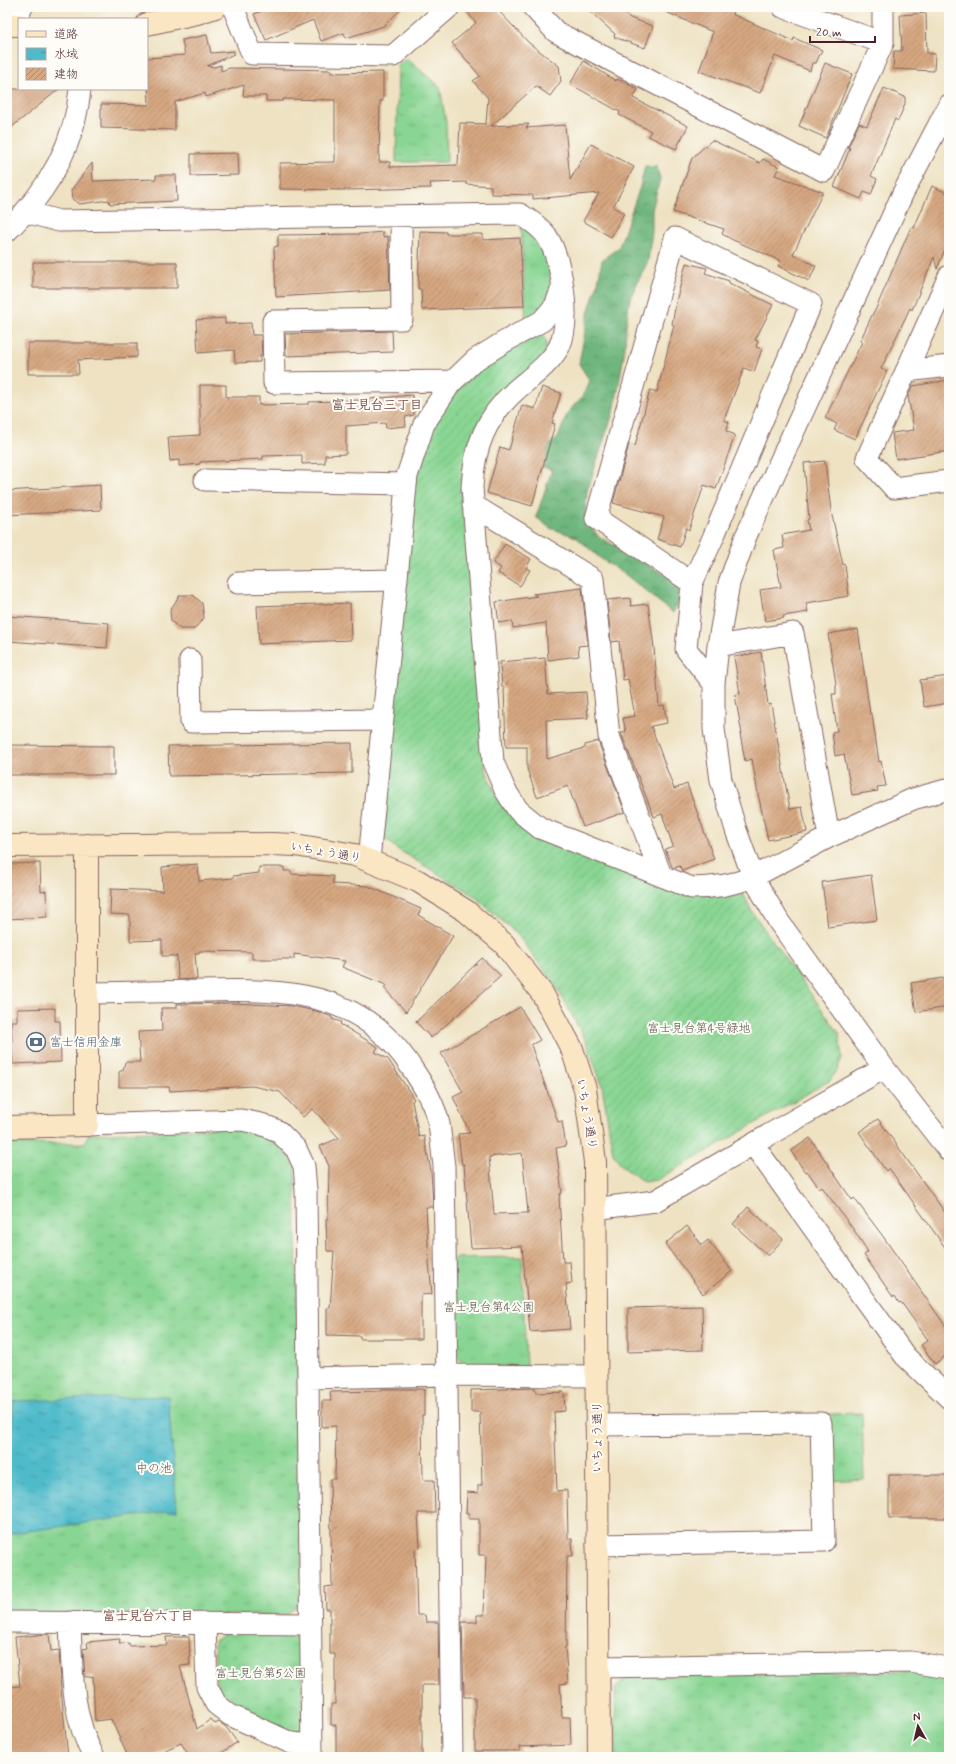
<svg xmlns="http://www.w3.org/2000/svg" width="956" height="1764" font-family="Mynerve,'Klee One',sans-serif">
  <defs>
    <pattern id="grass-tufts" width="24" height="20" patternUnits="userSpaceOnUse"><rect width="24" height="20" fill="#89d593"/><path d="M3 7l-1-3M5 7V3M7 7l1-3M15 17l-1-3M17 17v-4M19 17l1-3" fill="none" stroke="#78b67f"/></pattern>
    <pattern id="forest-crowns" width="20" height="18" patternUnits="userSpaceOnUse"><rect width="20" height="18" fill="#6eb67d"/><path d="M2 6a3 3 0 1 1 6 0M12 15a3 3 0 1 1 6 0" fill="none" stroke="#5c9367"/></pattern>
    <pattern id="garden-furrows" width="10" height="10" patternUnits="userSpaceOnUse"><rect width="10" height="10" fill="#89d593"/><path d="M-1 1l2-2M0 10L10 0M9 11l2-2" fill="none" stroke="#78b67f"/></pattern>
    <pattern id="water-ripples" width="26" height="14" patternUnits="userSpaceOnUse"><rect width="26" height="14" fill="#4fbbca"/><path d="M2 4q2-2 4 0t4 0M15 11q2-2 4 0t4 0" fill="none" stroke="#4497a4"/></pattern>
    <pattern id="building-hatch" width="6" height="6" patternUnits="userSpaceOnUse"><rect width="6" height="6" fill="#d6a781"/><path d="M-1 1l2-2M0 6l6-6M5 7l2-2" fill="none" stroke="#b0876a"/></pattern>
  </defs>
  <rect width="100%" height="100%" fill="#fdfcf7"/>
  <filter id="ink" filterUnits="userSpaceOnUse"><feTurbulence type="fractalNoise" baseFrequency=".025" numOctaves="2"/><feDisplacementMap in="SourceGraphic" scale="8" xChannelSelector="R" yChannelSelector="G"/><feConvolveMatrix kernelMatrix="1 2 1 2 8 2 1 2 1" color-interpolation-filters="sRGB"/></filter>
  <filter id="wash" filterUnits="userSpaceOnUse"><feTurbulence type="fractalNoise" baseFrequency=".012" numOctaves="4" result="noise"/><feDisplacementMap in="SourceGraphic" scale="16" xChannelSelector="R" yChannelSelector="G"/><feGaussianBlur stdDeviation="0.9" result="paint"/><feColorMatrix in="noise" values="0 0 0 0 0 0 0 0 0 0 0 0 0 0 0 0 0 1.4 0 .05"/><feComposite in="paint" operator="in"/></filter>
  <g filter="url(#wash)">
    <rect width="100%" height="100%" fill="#eee2c2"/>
    <!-- grass -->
    <path fill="url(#grass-tufts)" stroke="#6a7a5f" d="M406,58L440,87L446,123L447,162H396L398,66Z
      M521,225L532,232L544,249L553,284L545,304L526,321Z
      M233,1127L276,1139L295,1165L302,1599L287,1615L7,1614V1144L85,1143L88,1134Z
      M522,1257L526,1366L468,1368L456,1355L454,1258Z
      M862,1413L864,1479L830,1481L828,1414Z
      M289,1631L302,1645L303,1727L292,1733L228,1704L217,1690L214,1641L227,1632Z
      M908,1671L949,1678V1757H616L615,1689L627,1676Z"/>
    <!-- forest -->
    <path fill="url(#forest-crowns)" stroke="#5c6a54" d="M645,166L657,167L660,179L652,210V232L648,261L630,298L626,325L625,348L615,407L587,491L585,519L598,536L674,580L681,598L673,613L626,575L600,558L576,537L550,528L536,517L552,470L532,463L540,452L558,438L568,412L582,397L590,381L579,364L589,310L598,283L602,260L619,247L640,187Z"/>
    <!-- garden -->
    <path fill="url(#garden-furrows)" stroke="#6a7a5f" d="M541,333C547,341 548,345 544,354L476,427L485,767C498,803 504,813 535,834L742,891L752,912L839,1033L842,1057L837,1071L829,1081L657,1180L644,1182L623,1167L613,1153L602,1085L585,1039L556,986L517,934L473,895L397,849L382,836L414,478L423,446L449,398L482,366L520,343Z"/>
    <!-- water -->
    <path fill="url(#water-ripples)" stroke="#4c6d7a" d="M168,1396L177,1510L7,1534V1487L14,1401Z"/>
    <g id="blocks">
      <!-- building -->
      <path fill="url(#building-hatch)" fill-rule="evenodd" d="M271,7H403L384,26L346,38L344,33L321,41L313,20L266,40L254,14Z
        M463,7H495L529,43L559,66L561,81L550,96L536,86L491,126L529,124L526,128L565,125L570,180L591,144L634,167L613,207L624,213L611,237L583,221L599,193L533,199V195L491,194V186L466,184V182L430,183L431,188L347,190L280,189V163L335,162V100L283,99V101H266V96H243L244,85L206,97L205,93L175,102V130L101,128V104L149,105L147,58L185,55L182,40L207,35L211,53L234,51V54L207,66L214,67L221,65V71L230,68L331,70V73L383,72V101H380L379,162H390V167L458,165L460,123L486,124L488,98L473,81L480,76L452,43L476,23Z
        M585,7H618L630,18L653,26L645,48L614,37L615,34Z
        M654,7H721L733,11L732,14L793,41L794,38L822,50L816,63H812L810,71L775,56L760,93L699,71L713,32Z
        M926,13L927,53L935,54L934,71L893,69L894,51H902L900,15Z
        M584,61L616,81L617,79L638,89L633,98L688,126L676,149L648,136L651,131L619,115L620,112L570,84Z
        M825,63L852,74L826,138L799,126Z
        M884,88L905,97V104L898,121L895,119L871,176L877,179L871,195L864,192L861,199L834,187L850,148L848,147L859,123L867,126Z
        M7,89H59L7,131Z
        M712,140L760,163L763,159L779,167L775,175L823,192L793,254L816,266L809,281L778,266L781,261L733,240L722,234L724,229L673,212L692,158Z
        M238,153L239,175L191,176V154Z
        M92,163L93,181L156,179V175H176L177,201L110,204L109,200L80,204L72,199L71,190Z
        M932,186L949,194V240L937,269L934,257L912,310L910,308L881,369L887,371L855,439L834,430L837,424L825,418L862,342L860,341L874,311H875L911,227L914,228Z
        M420,231L446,232V234H483V240L520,238L524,306L422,310L421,289H418Z
        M383,232V237L388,236L390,290L276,297L274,247L278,246V235L360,234Z
        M33,262H177V288H33Z
        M686,263L707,268L705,273L729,281V283L773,305L755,340L758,341L756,347L762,349L754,372L744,368L724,420L729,422L726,431L735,435L716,489L704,485L689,530L686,528L680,547L657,539L664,517L613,503L629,444L635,446L650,390L657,392L674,325L672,324L677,298Z
        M225,318V324L251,323L252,335H261L262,356H260V362L235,363L234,350L198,353L196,320Z
        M392,331L393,352L286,356L285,334Z
        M28,343H137V357L78,360L79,374H28Z
        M949,380V451L896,459L892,433L914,430L908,396L913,386Z
        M200,385H226V397H259V405L309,404V402L359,400L412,395L414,415L405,417L406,426L386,428L385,423L346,426V454L325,455V463L302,464V455L263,456V459L200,462V464L179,466V460L170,461L168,437L200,435Z
        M542,387L561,393L552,423L555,424L532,506L487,493L500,447L509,450L522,405L535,409Z
        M825,461L831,511L843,565H845L849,596L806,603L808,612L783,616L784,618L765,621L760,590L781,587L774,550L784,548L782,535L809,530L807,520L809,519L804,463Z
        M100,485L101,510L7,515V491Z
        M505,544L531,559L526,568L530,570L520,586L498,573L501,568L493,563Z
        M582,588L588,645L578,646L579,656L548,660L546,623L513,628L512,621L499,623L496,602L537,596L533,594Z
        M180,595H193L202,603L204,618L194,629H180L171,621L170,610Z
        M630,598L631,606L648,604L654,647L659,706L664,705L667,723L651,726L674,789L687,784L714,859L682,871L680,866L674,868L672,867L665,849L673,846L662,814L654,817L621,733L626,732L623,718L635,716L628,679L623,680L619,641L611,642L607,600Z
        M350,603L351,640L259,644L257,606Z
        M7,616L109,623L107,648L7,641Z
        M858,629L870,714H872L879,762L881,761L886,786L877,787L878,791L852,795L844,754L835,756L832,732L837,731L832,694H836V684L828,634Z
        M761,652L768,705L771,704L790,809L802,807L807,832L768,840L758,794L752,759L745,761L740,734H742L735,695L740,694L734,657Z
        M545,658L548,694L586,692L588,718L546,720L547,759L585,748V745L598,741L625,812L583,827L568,786L537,797L527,769V747H506L504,687H502L500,662Z
        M949,676V703L924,707L920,680Z
        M352,743V773L169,776L168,746Z
        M7,745L114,746V775H7Z
        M40,863L41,892L46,891L47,917L7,919V864Z
        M198,864L199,881L233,878V876L259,873V867H284V871H291V874L333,876V884L368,886L421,909L418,915L453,936L406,1012L384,988L386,985L342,967L345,961L294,954V959H252V952L199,951V953H195L197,979L178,980L177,956H162V940L130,941V915L110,914L111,889L163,891L162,867Z
        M871,875L877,920L828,927L822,882Z
        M482,958L501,976L431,1038L416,1022Z
        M949,977V1007L916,1012L911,983Z
        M233,1003L290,1006L316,1011L332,1017V1019L341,1022L340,1024L378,1047L375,1052L388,1059L414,1099L412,1101L419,1137L424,1136L431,1171L432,1188L433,1207H426L429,1262L432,1294L421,1295V1339H360V1336L327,1335V1308H330L334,1251H327L326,1219H328L329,1166L320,1146L339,1138L313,1109L303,1117L280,1092L252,1086L170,1091L169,1087H119V1072L123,1070L125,1062H140L138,1032L162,1031L161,1008H177V1004Z
        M520,1007L540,1040L531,1045L558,1122L562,1121L566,1146L556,1148L562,1193L560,1194L559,1197L563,1262H570L572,1283L566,1284L570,1329L530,1332L522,1246L471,1248L464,1164L462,1165L458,1134L470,1133L453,1097L463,1092L441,1053ZM522,1153L528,1213L494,1214L489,1157Z
        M55,1008V1021H60L61,1062L13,1064L11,1021H17V1009Z
        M878,1119L949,1218V1253L889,1168L886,1171L859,1132Z
        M810,1138L852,1200L854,1198L882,1235L949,1331V1353L935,1364L921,1345L928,1340L901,1302L899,1303L895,1296L893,1297L864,1255L868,1252L856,1233L822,1187L820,1189L807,1171L805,1172L791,1151Z
        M748,1207L783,1239L768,1256L733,1224Z
        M687,1226L702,1245L708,1240L732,1271L703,1294L665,1244Z
        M702,1306L703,1350L628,1352V1308Z
        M535,1388L536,1393L564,1392L565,1411L554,1412L557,1491L567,1490L568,1539H572L573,1556H567L566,1647H565L568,1683L560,1684L562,1717H570L571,1745L520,1747V1751H475V1697H464L462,1622H477V1615H484L486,1555H479V1519H469V1513H466L467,1492L478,1493V1485H482L480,1412H471V1390Z
        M382,1389H424V1415H422L423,1480H434L435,1513H418L420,1548L415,1549L417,1615H425L426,1622H438L439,1685H422V1757H336V1725H331V1704H335V1654H330V1609H326L325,1587L332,1586L330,1479H335L336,1426L322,1427V1401H331L330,1392L382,1391Z
        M889,1475H949V1518H889Z
        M49,1634L51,1651L59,1650L61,1679H60L68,1757H7V1687L20,1686L15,1637Z
        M166,1637H189L190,1665L180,1666L197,1729L211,1719L215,1724L219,1722L226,1727L237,1742L216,1757H190L181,1743L150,1757H128L111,1719L95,1721L93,1676L85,1677L83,1649L88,1648L87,1642L120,1639L119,1644L129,1643V1646L167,1645Z"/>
    </g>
  </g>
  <g filter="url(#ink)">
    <use href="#blocks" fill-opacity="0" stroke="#836360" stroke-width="1"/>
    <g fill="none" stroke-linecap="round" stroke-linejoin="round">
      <defs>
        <path id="street" d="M233,7L252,54L393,56L449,7
          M533,7L556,32L824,171L883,43V7
          M783,7L883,43
          M13,25L22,7
          M949,105L903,193L746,536L729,583L718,646L714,684V729L721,780L736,830L753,877L779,922L884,1068L949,1151
          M26,212L59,221L520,214C530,220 539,226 546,235C562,259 572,321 559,347C549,365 531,377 516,390C486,417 474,447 472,487L493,762L505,790L518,810L540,828L692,888C714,888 733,885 753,877L829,837L913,799L949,789
          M401,216L402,319L273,321L274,383L453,381
          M7,231C47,192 75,145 80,89
          M949,276L867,458L894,488L949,481
          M906,371L949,366
          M205,480L406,484
          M473,505L593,579L609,736L661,875
          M238,583L397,580
          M692,583L596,518L675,238L811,304L713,538L692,583L686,649L714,684
          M718,646L793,633L829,837
          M190,660L191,722L383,720
          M369,860L407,476L424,424L450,384L475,360L504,342L542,321L555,306L562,288
          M88,993C126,992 164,992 203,991C285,989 361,990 411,1067C423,1084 434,1103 439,1124C441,1138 442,1152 444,1166L452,1757
          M87,1125L241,1120L261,1124L278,1131L296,1149L304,1166L306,1190L312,1757
          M753,1144L905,1356L949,1398
          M594,1209L655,1201L884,1068
          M308,1378L447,1375L596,1376
          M596,1425L821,1423L824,1541L597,1545
          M7,1622L310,1624
          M70,1622C72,1668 71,1716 94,1757
          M205,1623L207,1687L216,1704L230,1715L291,1743L311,1745
          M599,1667L910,1662L949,1668"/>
        <path id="secondary" d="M147,24L197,13L215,7
          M7,25H19
          M7,846L272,844L295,845L355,855L418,881L466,911L504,944L542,993L572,1049L585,1089L595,1162L599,1757
          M7,1127L87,1125V845"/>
      </defs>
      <!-- street casing -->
      <use href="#street" stroke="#836360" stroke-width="23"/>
      <!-- secondary casing -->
      <use href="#secondary" stroke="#836360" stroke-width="24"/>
      <!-- street -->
      <use href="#street" stroke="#fff" stroke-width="21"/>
      <!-- secondary -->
      <use href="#secondary" stroke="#fbe6c4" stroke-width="22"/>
    </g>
  </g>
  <!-- icons -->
  <defs>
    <symbol id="bank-ring" viewBox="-11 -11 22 22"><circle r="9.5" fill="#fdfcf7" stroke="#5c6f8a" stroke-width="1.5"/><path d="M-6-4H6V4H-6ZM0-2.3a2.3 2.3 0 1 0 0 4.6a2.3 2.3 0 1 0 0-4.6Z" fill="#5c6f8a"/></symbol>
  </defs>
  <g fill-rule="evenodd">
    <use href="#bank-ring" x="25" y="1031" width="22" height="22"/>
  </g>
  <g text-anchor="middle" stroke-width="4" stroke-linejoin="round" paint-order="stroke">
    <!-- street labels -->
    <g font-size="12" fill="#4a1f2b" stroke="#fdfcf7">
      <text transform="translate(326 852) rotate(10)" y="4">いちょう通り</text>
      <text transform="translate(587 1114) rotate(80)" y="4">いちょう通り</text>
      <text transform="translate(597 1437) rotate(-90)" y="4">いちょう通り</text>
    </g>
    <!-- park labels -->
    <g font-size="12" fill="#5d564a" stroke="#fdfcf7">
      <text x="699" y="1032">富士見台第4号緑地</text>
      <text x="489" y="1311">富士見台第4公園</text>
      <text x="154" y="1472">中の池</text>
      <text x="261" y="1677">富士見台第5公園</text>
    </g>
    <!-- service labels -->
    <g font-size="12" fill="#4e5e75" stroke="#fdfcf7" text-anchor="start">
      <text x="50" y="1046">富士信用金庫</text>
    </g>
    <!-- neighbourhood labels -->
    <g font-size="13" font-weight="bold" fill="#7b4f49" stroke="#fdfcf7">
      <text x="377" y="409">富士見台三丁目</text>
      <text x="148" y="1620">富士見台六丁目</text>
    </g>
  </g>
  <!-- margin -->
  <rect width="956" height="1764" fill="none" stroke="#fdfcf7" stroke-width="24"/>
  <!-- legend -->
  <rect x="18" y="18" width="130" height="72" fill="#fdfcf7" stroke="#b5a4a5"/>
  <rect x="26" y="31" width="20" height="6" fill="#fbe6c4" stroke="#b5a4a5"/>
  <text x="54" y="38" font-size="12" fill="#4a1f2b">道路</text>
  <rect x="26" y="48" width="20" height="12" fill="url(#water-ripples)" stroke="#b5a4a5"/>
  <text x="54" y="58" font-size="12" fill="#4a1f2b">水域</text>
  <rect x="26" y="68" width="20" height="12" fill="url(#building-hatch)" stroke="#b5a4a5"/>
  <text x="54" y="78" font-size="12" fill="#4a1f2b">建物</text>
  <!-- north arrow -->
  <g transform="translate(918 1726) rotate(352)" stroke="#fdfcf7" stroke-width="3" paint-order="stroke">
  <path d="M0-3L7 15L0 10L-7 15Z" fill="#4a1f2b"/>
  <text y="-6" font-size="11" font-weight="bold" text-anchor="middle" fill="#4a1f2b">N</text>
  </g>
  <!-- scale -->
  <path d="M810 36v6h65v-6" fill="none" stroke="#4a1f2b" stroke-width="2"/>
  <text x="816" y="36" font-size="12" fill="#4a1f2b" stroke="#fdfcf7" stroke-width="3" paint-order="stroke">20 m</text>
</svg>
